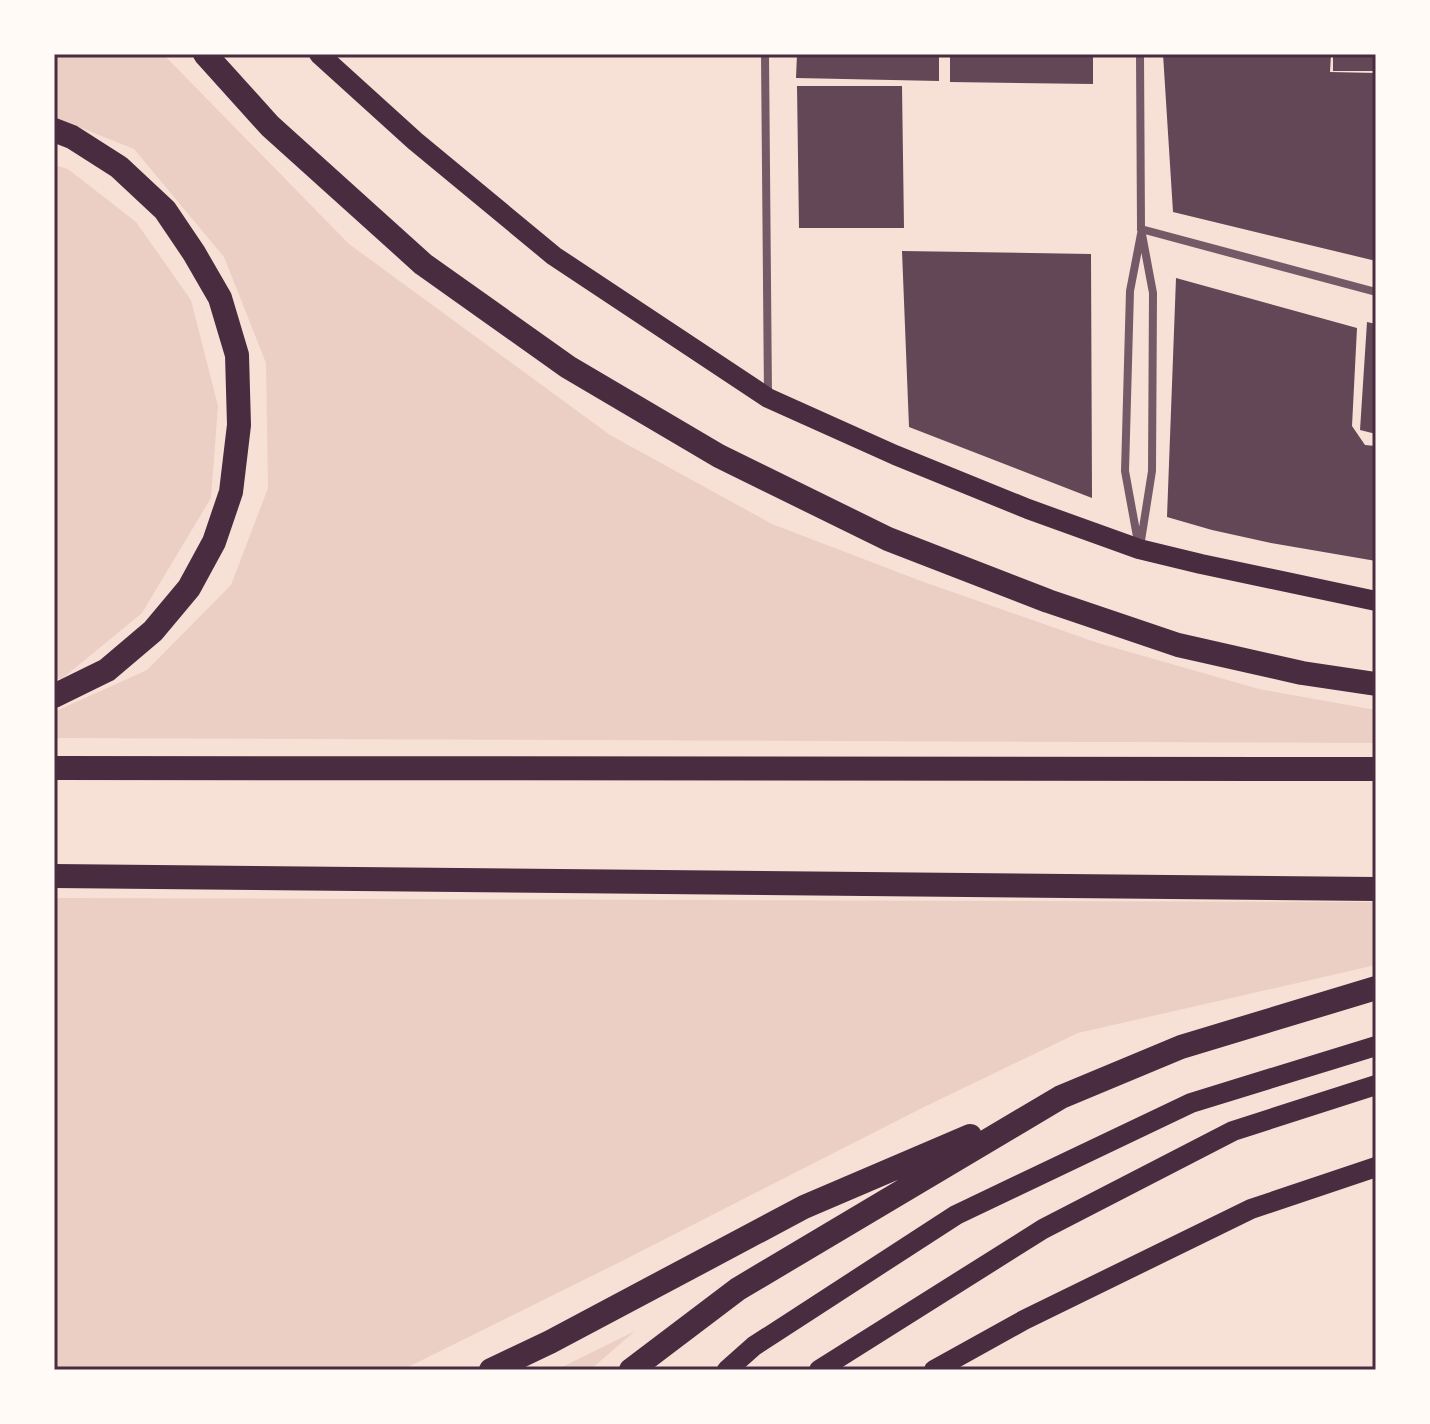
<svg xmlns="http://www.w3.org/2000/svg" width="1430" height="1424" font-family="'Libre Baskerville',serif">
  <rect width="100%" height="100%" fill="#f7e1d7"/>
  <!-- green -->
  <path fill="#ebcfc5" d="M54,54H163L349,244L610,435L772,524L921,581L1098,643L1259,689L1376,710V743L54,738V712L147,670L231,585L268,488L266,363L224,257L134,149L54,117Z
    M54,165L68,169L136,222L191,300L218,406L211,498L142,613L63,678L54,680Z
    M54,898L1376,902V965L1078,1033L920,1109L622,1261L402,1370H54Z
    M635,1331L590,1370H556Z"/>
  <!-- building -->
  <path fill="#644757" d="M797,54H939V81L796,78Z
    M950,54H1093V84L950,82Z
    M1163,54H1331L1330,72L1376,73V261L1173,212Z
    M1333,54H1376V71H1333Z
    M797,86H902L904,228H799Z
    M902,251L1091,254L1092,498L909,427Z
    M1176,278L1357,328L1352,426L1365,445L1376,446V561L1271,543L1212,530L1167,517Z
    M1367,322L1376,324V434L1360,430Z"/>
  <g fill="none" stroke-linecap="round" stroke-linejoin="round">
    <!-- minor -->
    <path stroke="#755966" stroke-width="8" d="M765,54L768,397
      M1141,229L1376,292
      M1138,542L1125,471L1130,291L1141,234
      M1140,547L1152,471L1153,293L1141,229L1140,54"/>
    <!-- primary -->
    <path stroke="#4a2c40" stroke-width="20" d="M319,54L415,141L554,256L768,398L895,455L1028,509L1139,549L1201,564L1376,601
      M727,1370L754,1346L956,1215L1191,1103L1376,1046
      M819,1370L1043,1229L1233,1131L1376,1085
      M934,1370L1024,1320L1251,1209L1376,1167"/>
    <!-- motorway -->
    <path stroke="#4a2c40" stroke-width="24" d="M205,54L270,126L423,264L568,367L719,456L888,539L1048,601L1178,645L1302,673L1376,684
      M54,130L72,137L119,167L165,210L194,253L220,298L237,355L239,425L231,492L214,542L189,588L153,631L107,670L54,696
      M54,768L1376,769
      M54,876L1376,889
      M491,1370L550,1342L804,1207L970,1136
      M631,1370L738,1289L1061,1097L1181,1047L1376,988"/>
  </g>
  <!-- border -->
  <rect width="1430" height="1424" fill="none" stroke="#fffaf5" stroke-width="112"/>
  <rect x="56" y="56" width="1318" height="1312" fill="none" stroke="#4a2c40" stroke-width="3"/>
</svg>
